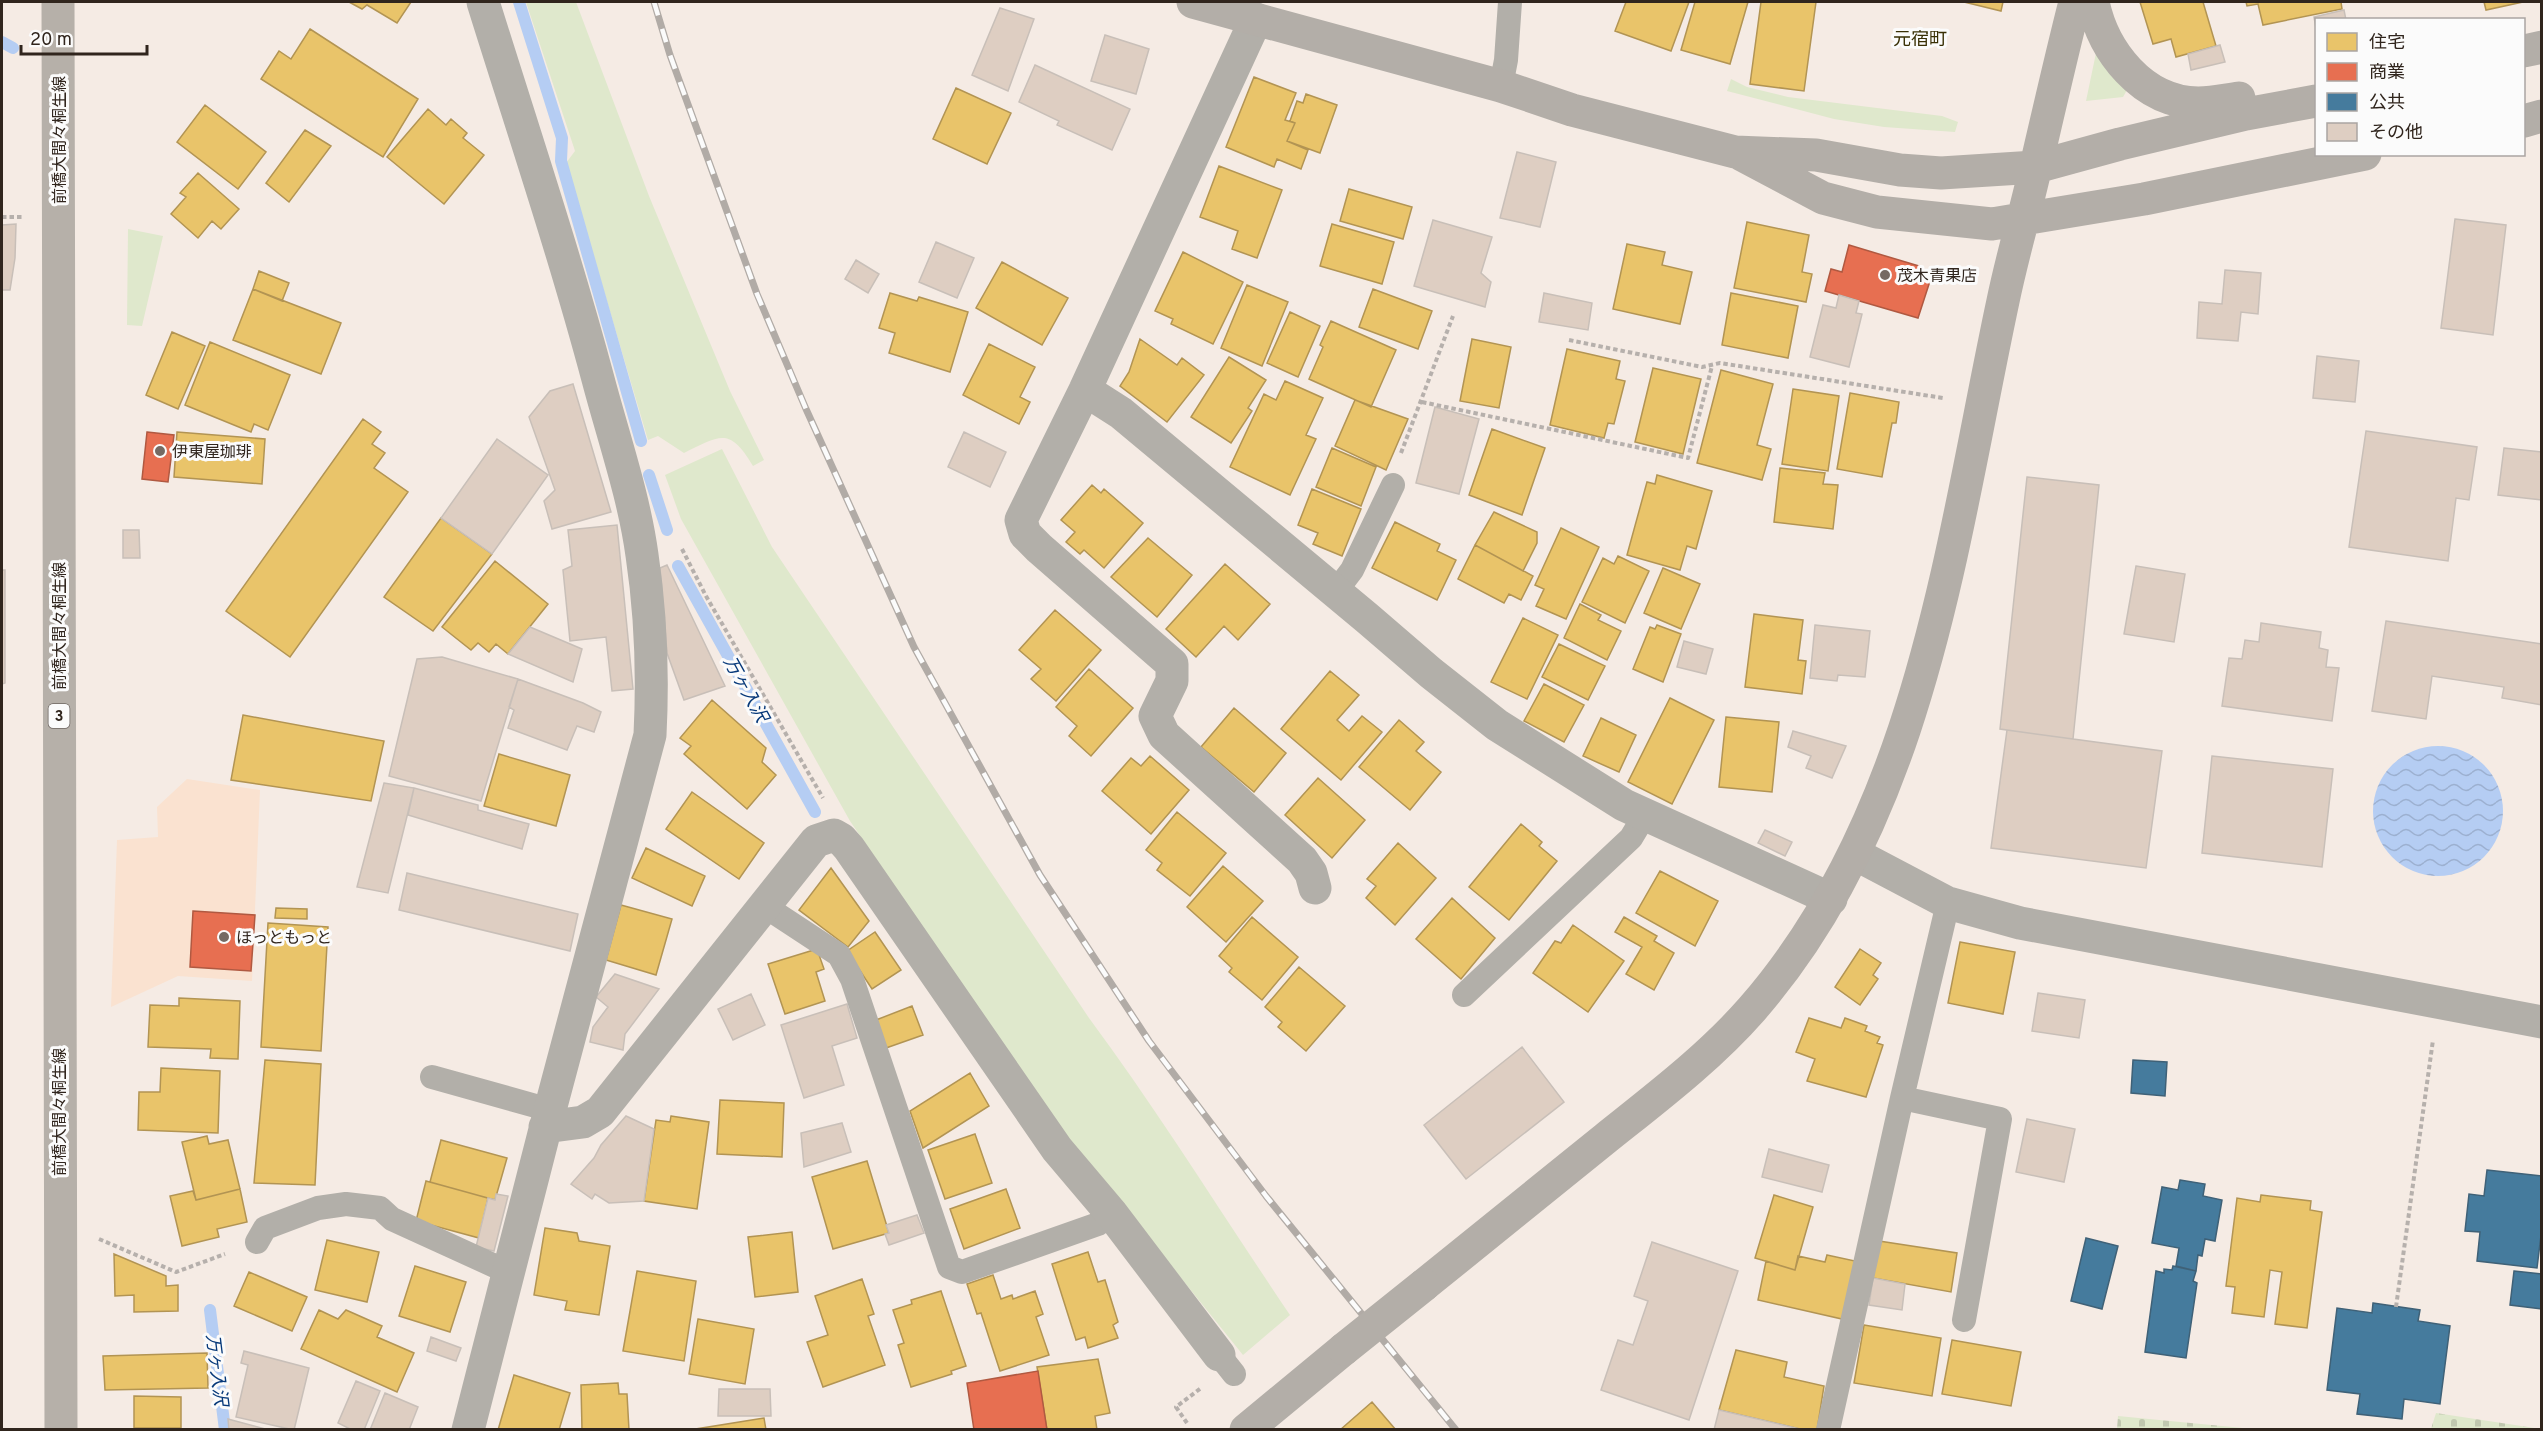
<svg xmlns="http://www.w3.org/2000/svg" width="2543" height="1431" font-family="Overpass,'Noto Sans JP',sans-serif">
  <defs>
    <pattern id="cemetery-stones" width="16" height="16" patternUnits="userSpaceOnUse" patternTransform="scale(1.5)"><rect width="16" height="16" fill="#dfe8cc"/><path d="M2 7V4a2 2 0 0 1 4 0v3zM10 15v-3a2 2 0 0 1 4 0v3z" fill="#c0c7af"/></pattern>
    <pattern id="water-waves" width="16" height="10" patternUnits="userSpaceOnUse" patternTransform="scale(1.5)"><rect width="16" height="10" fill="#b5cdf3"/><path d="M0 5q4-4 8 0t8 0" fill="none" stroke="#9cb0d0"/></pattern>
  </defs>
  <rect width="100%" height="100%" fill="#f5ebe4"/>
  <!-- built -->
  <path fill="#fae2d0" d="M187,779L260,790L252,981L178,976L111,1007L117,840L158,837L157,807Z"/>
  <!-- grass -->
  <path fill="#dfe8cc" d="M526,2H576L649,196L730,391L764,460L753,466C729,426 720,436 684,453L658,436L648,440L566,163L575,151Z
    M2096,53L2127,90L2123,97L2086,101Z
    M1731,79L1747,87L1788,97L1942,116L1958,122L1955,132L1884,127L1834,119L1727,91Z
    M128,229L163,236L142,326L127,325Z
    M722,449L772,547L1089,1018C1160,1114 1223,1216 1290,1315L1243,1355L1057,1124L850,821L681,519L665,475Z"/>
  <!-- cemetery -->
  <path fill="url(#cemetery-stones)" d="M2436,1413L2541,1429H2431Z
    M2118,1416L2253,1429H2117Z"/>
  <!-- water -->
  <path fill="url(#water-waves)" d="M2373 811a65 65 0 1 1 130 0a65 65 0 1 1-130 0Z"/>
  <!-- homes -->
  <path fill="#e9c46a" stroke="#b29453" stroke-width="1.5" d="M349,2H411L397,23L367,5L362,9Z
    M1626,2H1689L1671,51L1615,31Z
    M1695,2H1748L1730,64L1681,50Z
    M1761,2H1816L1804,91L1750,84Z
    M1964,2H2003L2001,11Z
    M2140,2H2203L2216,46L2176,57L2171,39L2153,44Z
    M2246,2H2341L2342,9L2263,25L2258,4L2247,6Z
    M2484,2H2523L2486,10Z
    M310,29L418,99L383,157L261,79L279,51L291,59Z
    M1254,77L1296,93L1285,120L1295,123L1287,141L1308,150L1301,169L1277,159L1274,167L1226,147Z
    M956,88L1011,113L987,164L933,139Z
    M1306,94L1337,105L1320,153L1287,141L1295,123L1290,121L1297,101L1303,103Z
    M205,105L266,152L238,189L177,142Z
    M428,109L446,125L451,119L467,133L463,138L484,155L444,204L387,157Z
    M305,130L331,146L289,202L266,183Z
    M1219,166L1282,190L1257,258L1232,249L1238,231L1200,217Z
    M198,173L239,209L221,229L212,221L198,238L171,214L186,197L180,193Z
    M1349,189L1412,207L1403,239L1340,221Z
    M1747,222L1809,235L1802,272L1812,274L1806,302L1734,288Z
    M1332,224L1394,242L1382,284L1320,266Z
    M1627,244L1665,252L1662,265L1692,272L1680,324L1613,309Z
    M1183,252L1243,282L1213,344L1171,324L1173,319L1155,311Z
    M1002,262L1068,298L1042,345L976,308Z
    M259,271L289,283L282,301L253,289Z
    M1247,285L1288,302L1262,366L1221,348Z
    M253,289L341,323L321,374L233,340Z
    M1373,289L1432,311L1418,349L1359,327Z
    M890,293L917,301L919,297L968,312L950,372L889,353L895,333L879,328Z
    M1731,293L1798,306L1788,358L1722,345Z
    M1290,312L1320,326L1298,377L1267,363Z
    M1331,321L1396,350L1371,407L1309,379L1323,347L1320,345Z
    M172,332L205,346L178,409L146,395Z
    M1140,339L1177,365L1182,358L1204,375L1167,422L1120,386L1129,372Z
    M1472,339L1511,347L1499,408L1460,401Z
    M210,342L290,375L268,430L254,424L251,432L185,405Z
    M989,344L1035,367L1020,397L1030,402L1019,424L963,395Z
    M1567,349L1620,361L1616,379L1625,381L1614,424L1608,423L1604,438L1550,425Z
    M1229,357L1266,380L1248,408L1252,411L1231,443L1191,417Z
    M1653,368L1701,379L1683,454L1635,442Z
    M1721,370L1773,384L1757,445L1771,449L1762,480L1697,463Z
    M1285,381L1323,398L1306,435L1316,439L1290,495L1230,467L1264,394L1276,400Z
    M1793,389L1839,396L1828,471L1782,464Z
    M1850,393L1899,402L1896,423H1892L1882,477L1837,469Z
    M1355,400L1408,419L1386,470L1335,446Z
    M363,419L381,432L372,444L385,453L374,468L408,492L290,657L226,611Z
    M1492,429L1545,448L1522,515L1469,495Z
    M177,432L265,439L262,484L174,477Z
    M1332,448L1376,467L1361,506L1316,487Z
    M1780,468L1825,473L1823,484L1838,485L1833,529L1774,522Z
    M1657,475L1712,491L1696,549L1687,546L1680,570L1627,555L1647,482L1655,484Z
    M1092,485L1101,493L1104,489L1143,523L1104,568L1084,550L1080,554L1066,542L1075,532L1061,520Z
    M1312,489L1361,509L1342,556L1313,544L1318,533L1298,525Z
    M1494,512L1537,532V543L1523,571L1475,545Z
    M441,518L492,554L433,631L384,597Z
    M1395,522L1440,544L1437,551L1456,560L1437,600L1372,568Z
    M1561,528L1599,547L1566,619L1536,606L1544,589L1535,585Z
    M1148,538L1192,575L1157,617L1111,577Z
    M1475,545L1533,576L1521,600L1509,594L1504,603L1458,579Z
    M1618,556L1649,571L1625,623L1582,602L1603,558L1614,564Z
    M495,561L548,604L508,654L496,644L489,652L478,643L471,650L442,627Z
    M1225,564L1270,604L1238,640L1224,626L1196,657L1166,629Z
    M1663,568L1700,584L1681,629L1644,613Z
    M1580,604L1601,615L1598,620L1621,631L1607,660L1564,638Z
    M1055,610L1101,650L1056,701L1031,679L1041,669L1019,650Z
    M1754,614L1803,620L1798,660L1806,661L1802,694L1745,687Z
    M1523,618L1558,635L1527,699L1491,682Z
    M1657,625L1681,634L1663,682L1633,669L1650,627L1655,629Z
    M1559,644L1605,666L1588,700L1542,677Z
    M1089,669L1133,708L1091,756L1069,736L1077,726L1056,707Z
    M1330,671L1359,695L1337,720L1349,731L1362,716L1382,732L1341,780L1281,729Z
    M1544,684L1584,705L1564,742L1524,721Z
    M1670,698L1714,720L1672,804L1628,782Z
    M712,700L766,748L762,762L776,775L747,809L684,754L691,746L680,738Z
    M1234,708L1286,753L1254,792L1201,747Z
    M243,715L384,741L371,801L231,780Z
    M1726,717L1779,722L1772,792L1719,787Z
    M1601,718L1636,735L1619,772L1583,756Z
    M1399,720L1424,742L1416,751L1441,772L1410,810L1359,767Z
    M499,754L570,775L556,826L484,806Z
    M1150,756L1189,790L1151,834L1102,791L1131,758L1141,766Z
    M1318,778L1365,820L1332,858L1285,815Z
    M692,792L764,843L739,879L666,829Z
    M1177,812L1226,853L1190,896L1157,870L1162,863L1146,850Z
    M1521,824L1542,842L1539,846L1557,861L1509,920L1469,887Z
    M1398,843L1436,878L1395,925L1366,898L1376,886L1367,879Z
    M646,848L705,876L692,906L632,878Z
    M1223,866L1263,901L1226,942L1187,907Z
    M831,868L869,921L848,947L799,910Z
    M1660,871L1718,901L1695,946L1636,913Z
    M1452,898L1495,938L1461,979L1416,939Z
    M621,905L672,919L656,975L606,960Z
    M276,908L307,909V919L275,918Z
    M1252,917L1298,957L1262,1000L1229,972L1232,968L1219,956Z
    M1624,917L1657,936L1654,941L1674,953L1654,990L1626,974L1642,947L1615,932Z
    M268,923L328,927L321,1051L261,1047Z
    M1573,925L1624,961L1588,1012L1533,973L1555,941L1561,943Z
    M875,932L901,970L872,989L847,951Z
    M1960,942L2015,952L2003,1014L1948,1003Z
    M817,949L824,969L816,972L825,1001L785,1014L768,964Z
    M1860,949L1881,963L1873,975L1878,979L1860,1005L1835,987Z
    M1299,967L1345,1006L1306,1051L1278,1027L1282,1022L1265,1007Z
    M179,998L240,1001L238,1059L210,1058L211,1049L148,1047L150,1005L179,1006Z
    M912,1006L923,1035L886,1048L876,1020Z
    M1809,1018L1841,1028L1845,1018L1867,1026L1865,1031L1880,1037L1877,1043L1883,1045L1866,1097L1807,1081L1815,1059L1796,1052Z
    M265,1060L321,1064L315,1185L254,1183Z
    M161,1068L220,1071L218,1133L138,1130L139,1092H160Z
    M970,1073L989,1106L923,1148L910,1111Z
    M720,1100L784,1103L782,1157L717,1154Z
    M671,1116L709,1122L697,1209L644,1201L656,1120L670,1122Z
    M975,1134L992,1183L945,1199L928,1150Z
    M207,1136L209,1144L228,1140L240,1189L196,1200L182,1142Z
    M441,1140L507,1158L495,1200L430,1182Z
    M867,1161L889,1233L833,1249L812,1177Z
    M426,1181L488,1198L479,1238L416,1221Z
    M240,1189L247,1222L217,1229L219,1237L182,1246L170,1196L193,1191L196,1200Z
    M1006,1189L1020,1228L964,1249L950,1209Z
    M1774,1195L1813,1207L1795,1270L1755,1258Z
    M2261,1195L2311,1201L2310,1210L2322,1212L2307,1328L2275,1324L2282,1272L2270,1270L2264,1317L2232,1313L2235,1287L2226,1286L2237,1198L2260,1202Z
    M545,1228L577,1233L579,1241L610,1246L599,1315L565,1310L567,1301L534,1295Z
    M792,1232L798,1292L755,1297L748,1237Z
    M327,1240L379,1252L367,1302L315,1290Z
    M1879,1241L1957,1253L1951,1292L1873,1278Z
    M1088,1252L1098,1282L1105,1280L1118,1322L1113,1325L1118,1338L1088,1348L1085,1337L1076,1340L1052,1264Z
    M114,1254L166,1276V1286L178,1285V1311L134,1312V1295L115,1296Z
    M1827,1255L1855,1261L1842,1319L1758,1300L1766,1261L1795,1270L1798,1256L1825,1262Z
    M415,1266L466,1282L450,1332L399,1316Z
    M637,1271L696,1281L684,1361L623,1351Z
    M249,1272L307,1297L292,1331L234,1306Z
    M993,1275L1001,1299L1012,1295L1013,1299L1035,1291L1043,1314L1036,1317L1049,1355L1000,1371L981,1313L977,1314L967,1284Z
    M862,1279L874,1314L868,1316L885,1365L823,1387L807,1342L828,1335L815,1296Z
    M941,1291L966,1366L951,1371L952,1374L911,1387L898,1345L904,1343L893,1310L912,1304L911,1300Z
    M319,1310L338,1319L346,1310L382,1326L377,1337L414,1353L397,1392L301,1349Z
    M698,1319L754,1329L745,1384L689,1374Z
    M1864,1325L1941,1338L1932,1396L1854,1383Z
    M1952,1340L2021,1352L2011,1406L1942,1394Z
    M1736,1350L1787,1362L1784,1377L1824,1386L1817,1430H1804L1719,1410Z
    M207,1353L208,1388L105,1390L103,1356Z
    M1098,1359L1110,1413L1095,1416L1097,1430H1047L1037,1367Z
    M514,1375L570,1393L559,1430H498Z
    M618,1383L619,1394H627L629,1430H582L581,1385Z
    M134,1396L181,1397V1428H134Z
    M1372,1402L1396,1430H1340Z
    M764,1418L766,1430H696V1429Z"/>
  <!-- shops -->
  <path fill="#e76f51" stroke="#b05941" stroke-width="1.5" d="M1849,245L1922,267L1930,281L1918,318L1825,291L1831,269L1842,272Z
    M147,432L174,435L168,482L142,479Z
    M193,911L255,915L251,971L190,967Z
    M1038,1371L1047,1430H974L967,1383Z"/>
  <!-- public -->
  <path fill="#457b9d" stroke="#3f6177" stroke-width="1.5" d="M2133,1060L2167,1062L2165,1096L2131,1093Z
    M2487,1170L2542,1176V1227L2537,1268L2477,1261L2480,1232L2465,1231L2469,1194L2484,1196Z
    M2180,1180L2205,1184L2203,1196L2222,1200L2215,1241L2205,1239L2202,1256L2198,1255L2196,1271L2176,1266L2179,1248L2152,1243L2162,1187L2178,1190Z
    M2086,1238L2118,1246L2102,1309L2071,1301Z
    M2173,1266L2196,1271L2193,1281L2197,1283L2186,1358L2145,1352L2156,1271L2164,1273V1269L2172,1270Z
    M2514,1271L2542,1274V1309L2510,1305Z
    M2373,1303L2420,1310L2418,1321L2450,1326L2440,1404L2404,1399L2402,1419L2357,1414L2360,1394L2327,1390L2337,1308L2372,1313Z"/>
  <g fill="none" stroke-linecap="round" stroke-linejoin="round">
    <!-- stream -->
    <path stroke="#b5cdf3" stroke-width="12" d="M519,2L562,138L561,161L641,441
      M2,42L13,48
      M649,475L667,530
      M678,566L815,812
      M210,1310L225,1430"/>
  </g>
  <!-- building -->
  <path fill="#decec2" stroke="#c8bfb8" stroke-width="1.5" d="M1000,8L1034,19L1008,91L972,75Z
    M2344,10L2346,20H2316V28L2314,17Z
    M1105,35L1149,49L1136,94L1091,81Z
    M2220,45L2225,62L2191,70L2188,54Z
    M1035,65L1130,109L1112,150L1057,125L1059,121L1019,102Z
    M1517,152L1556,162L1540,227L1500,218Z
    M2455,219L2506,225L2493,335L2441,328Z
    M1433,220L1492,237L1481,273L1491,282L1485,307L1414,286Z
    M16,224L15,258L10,290H2V225Z
    M936,242L974,258L957,298L919,282Z
    M856,260L879,274L868,293L845,279Z
    M2225,270L2261,273L2258,314L2241,312L2238,341L2197,338L2199,302L2222,304Z
    M1544,293L1592,303L1588,330L1539,322Z
    M1839,295L1859,301L1856,313L1862,314L1849,367L1810,357L1823,305L1836,308Z
    M2317,356L2359,361L2355,402L2313,398Z
    M573,384L611,512L552,529L544,501L555,490L529,417L550,391Z
    M1435,407L1479,419L1459,494L1416,483Z
    M2366,431L2477,447L2469,500L2456,498L2448,561L2349,547Z
    M964,432L1006,452L990,487L948,467Z
    M497,439L548,475L492,554L441,518Z
    M2504,448L2542,452V500L2498,495Z
    M2027,477L2099,485L2073,739L2000,729Z
    M617,525L633,689L612,691L606,637L570,641L563,570L572,566L568,530Z
    M123,530H139L140,558H123Z
    M667,565L725,686L684,700L667,653L660,568Z
    M2136,566L2185,574L2174,642L2124,634Z
    M2,570H5V683L2,684Z
    M2386,621L2542,644V705L2502,698L2504,687L2432,676L2426,719L2372,711Z
    M2261,623L2321,632L2319,648L2328,650L2326,667L2339,668L2332,721L2222,706L2229,658L2242,659L2245,640L2259,642Z
    M1815,625L1870,631L1865,677L1838,675L1837,681L1810,678Z
    M530,627L582,649L573,682L508,654Z
    M1684,641L1713,649L1706,674L1677,667Z
    M442,657L518,679L481,801L389,776L417,659Z
    M518,679L583,703L601,712L594,732L577,726L567,750L508,728L514,710L509,707Z
    M2007,730L2162,751L2146,868L1991,848Z
    M1793,731L1846,746L1832,778L1806,768L1811,756L1788,747Z
    M2212,756L2333,769L2322,867L2202,853Z
    M384,783L414,788L388,893L357,887Z
    M414,788L478,805V810L529,824L522,849L408,815Z
    M1765,830L1792,842L1785,856L1758,843Z
    M407,873L578,914L570,951L399,910Z
    M615,974L659,989L625,1034L623,1050L590,1042L593,1027L608,1007L596,997Z
    M2038,993L2085,1000L2079,1038L2032,1031Z
    M751,994L765,1025L733,1040L718,1009Z
    M847,1004L857,1038L832,1046L844,1085L804,1098L781,1025Z
    M1522,1047L1564,1102L1466,1179L1424,1125Z
    M626,1116L654,1129L644,1201L609,1203L595,1194L592,1199L571,1184L594,1158L601,1145Z
    M2027,1119L2075,1129L2064,1182L2016,1172Z
    M842,1123L851,1152L804,1167L801,1133Z
    M1769,1149L1829,1165L1822,1192L1762,1177Z
    M496,1194L508,1196L494,1251L476,1247L488,1198L495,1200Z
    M917,1215L924,1233L889,1245L885,1234L889,1233L886,1225Z
    M1652,1242L1738,1271L1689,1420L1601,1390L1618,1340L1633,1345L1648,1301L1634,1296Z
    M1873,1278L1905,1284L1902,1310L1869,1305Z
    M431,1337L461,1348L456,1361L427,1351Z
    M244,1351L309,1368L294,1430L236,1417L248,1365L241,1363Z
    M356,1381L380,1391L364,1430H352L338,1423Z
    M719,1389H770L771,1416H718Z
    M385,1393L418,1407L409,1430H370Z
    M1719,1410L1804,1430H1714Z
    M228,1419L269,1430H229Z"/>
  <g fill="none" stroke-linecap="round" stroke-linejoin="round">
    <!-- path -->
    <path stroke="#b6b0ac" stroke-width="4" stroke-dasharray="4.5 3" stroke-linecap="butt" d="M2,217H22
      M1569,340L1702,367L1720,363L1943,398
      M1422,402L1688,458L1712,366
      M1401,453L1453,316
      M682,549L706,596L823,798
      M99,1239L176,1272L225,1254
      M2396,1307L2433,1040
      M1187,1423L1176,1407L1201,1388"/>
    <!-- lane -->
    <path stroke="#b2afa9" stroke-width="24" d="M1501,86L1506,60L1510,2
      M1336,591L1352,570L1393,485
      M763,905L839,955L852,979L949,1267L962,1272L1098,1224L1112,1214
      M1464,995L1631,838L1646,813
      M432,1077L550,1110
      M1902,1098L2000,1119L1964,1320
      M257,1242L265,1228L318,1208L346,1204L380,1208L392,1219L508,1272
      M1219,1355L1234,1374
      M1828,1430L1902,1098L1948,903"/>
    <!-- street -->
    <path stroke="#b2afa9" stroke-width="33" d="M1256,19L1085,390L1021,520L1025,534L1039,548L1172,664V681L1155,716L1164,735L1302,860L1311,873L1315,888
      M1085,390L1121,413L1367,618L1431,673L1497,725L1624,805L1831,899
      M1855,854L1948,903L2020,923L2542,1022
      M545,1127L583,1122L600,1112L816,841L834,835L841,839L849,848L1057,1149L1112,1214L1219,1355
      M468,1430L550,1110L650,735C653,675 651,615 642,555C634,496 613,436 598,379C564,252 522,127 483,2"/>
    <!-- secondary -->
    <path stroke="#b3aea8" stroke-width="33" d="M1193,2L1501,86L1572,110L1735,152L1816,155L1900,170L1941,173L2036,167L2120,144L2246,114L2316,101
      M2093,2C2103,51 2142,102 2198,103C2212,103 2225,100 2239,98
      M2524,51L2542,47
      M2524,121L2542,116
      M1742,155L1823,198L1877,212L1992,224L2144,199L2365,154
      M1424,1285C1485,1236 1545,1187 1606,1138C1656,1098 1709,1058 1752,1009C1922,814 1951,544 2003,301C2012,257 2025,214 2035,170C2048,114 2061,57 2075,2
      M1246,1430L1344,1349"/>
    <!-- primary -->
    <path stroke="#b6b0a9" stroke-width="33" d="M58,2L61,1430"/>
    <defs>
      <path id="rail" d="M654,2L670,55L757,294L806,409L914,647L1040,875L1149,1041L1266,1196L1456,1430"/>
    </defs>
    <!-- rail casing -->
    <use href="#rail" stroke="#b1aba6" stroke-width="7"/>
    <!-- rail -->
    <use href="#rail" stroke="#fbfbfb" stroke-width="4.5" stroke-dasharray="14" stroke-linecap="butt"/>
    <!-- secondary-bridge -->
    <path stroke="#b3aea8" stroke-width="33" d="M1344,1349L1424,1285"/>
  </g>
  <!-- markers -->
  <g fill="#756a63" stroke="#fbfbfb" stroke-width="2">
    <circle cx="1885" cy="275" r="6"/>
    <circle cx="160" cy="451" r="6"/>
    <circle cx="224" cy="937" r="6"/>
  </g>
  <g text-anchor="middle" stroke-width="6" stroke-linejoin="round" paint-order="stroke">
    <!-- shield labels -->
    <rect fill="#fbfbfb" stroke="#6d6560" stroke-width="1.5" x="48.5" y="704" width="21" height="24" rx="4.5"/>
    <g font-size="15" font-weight="bold" fill="#30251d">
      <text x="59" y="721">3</text>
    </g>
    <!-- street labels -->
    <g font-size="16" fill="#30251d" stroke="#fbfbfb">
      <text transform="translate(59 140) rotate(-90)" y="6">前橋大間々桐生線</text>
      <text transform="translate(59 626) rotate(-90)" y="6">前橋大間々桐生線</text>
      <text transform="translate(59 1112) rotate(-90)" y="6">前橋大間々桐生線</text>
    </g>
    <!-- poi labels -->
    <g font-size="16" fill="#30251d" stroke="#fbfbfb" text-anchor="start">
      <text x="1897" y="281">茂木青果店</text>
      <text x="172" y="457">伊東屋珈琲</text>
      <text x="236" y="943">ほっともっと</text>
    </g>
    <!-- neighbourhood labels -->
    <g font-size="18" fill="#393005" stroke="#fbfbfb">
      <text x="1920" y="45">元宿町</text>
    </g>
    <!-- water labels -->
    <g font-size="18" font-style="italic" fill="#063879" stroke="#fbfbfb">
      <text transform="translate(746 689) rotate(61)" y="6">万ヶ入沢</text>
      <text transform="translate(217 1370) rotate(83)" y="6">万ヶ入沢</text>
    </g>
  </g>
  <!-- border -->
  <rect width="2543" height="1431" fill="none" stroke="#30251d" stroke-width="6"/>
  <!-- legend -->
  <rect x="2315" y="18" width="210" height="138" fill="#fbfbfb" stroke="#aaa5a2" stroke-width="1.5"/>
  <rect x="2327" y="33" width="30" height="18" fill="#e9c46a" stroke="#aaa5a2" stroke-width="1.5"/>
  <text x="2369" y="48" font-size="18" fill="#30251d">住宅</text>
  <rect x="2327" y="63" width="30" height="18" fill="#e76f51" stroke="#aaa5a2" stroke-width="1.5"/>
  <text x="2369" y="78" font-size="18" fill="#30251d">商業</text>
  <rect x="2327" y="93" width="30" height="18" fill="#457b9d" stroke="#aaa5a2" stroke-width="1.5"/>
  <text x="2369" y="108" font-size="18" fill="#30251d">公共</text>
  <rect x="2327" y="123" width="30" height="18" fill="#decec2" stroke="#aaa5a2" stroke-width="1.5"/>
  <text x="2369" y="138" font-size="18" fill="#30251d">その他</text>
  <!-- scale -->
  <path d="M21 45v9h126v-9" fill="none" stroke="#30251d" stroke-width="3"/>
  <text x="30" y="45" font-size="18" fill="#30251d" stroke="#fbfbfb" stroke-width="4.5" paint-order="stroke">20 m</text>
</svg>
